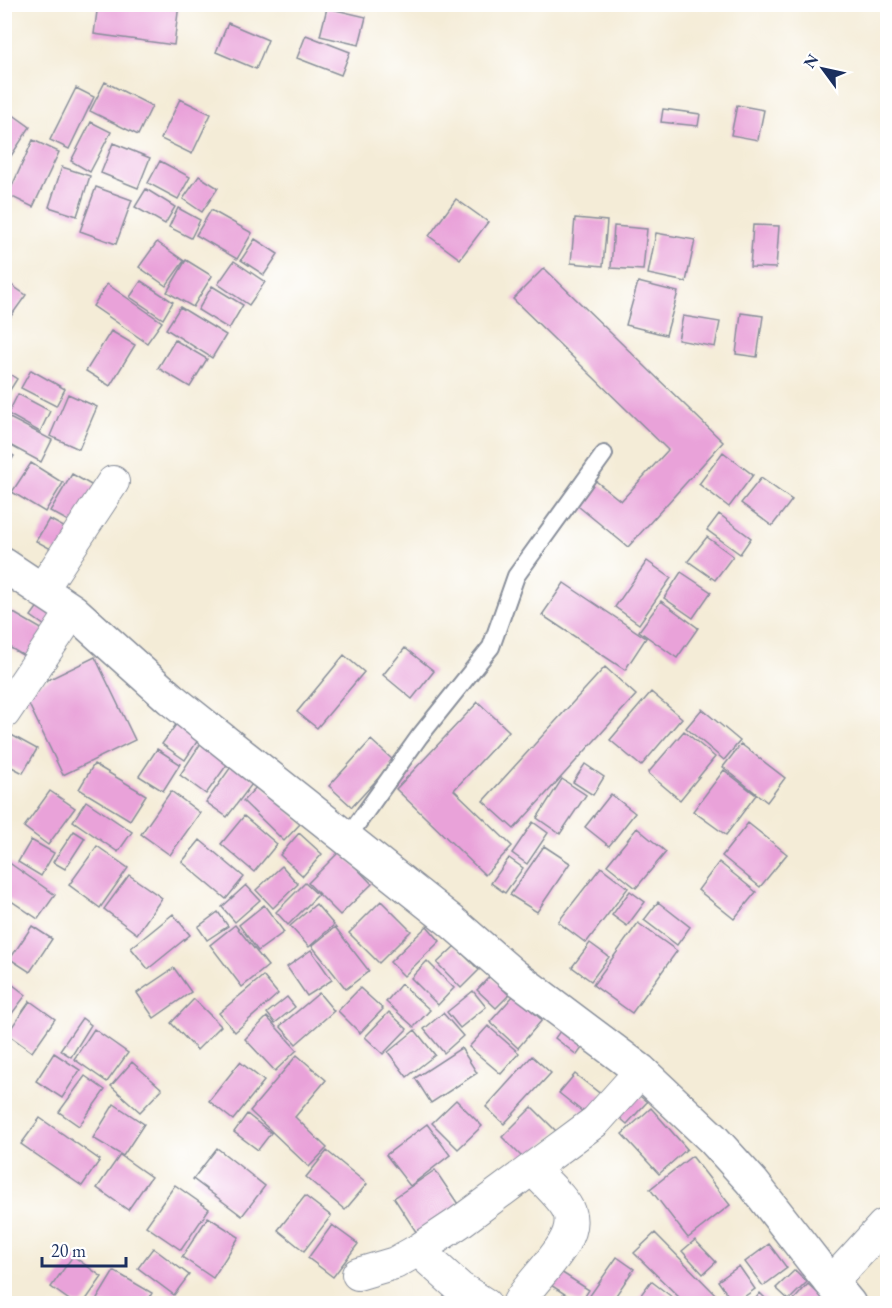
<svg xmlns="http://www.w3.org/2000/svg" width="892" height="1308" font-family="'EB Garamond',serif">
  <rect width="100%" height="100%" fill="#fff"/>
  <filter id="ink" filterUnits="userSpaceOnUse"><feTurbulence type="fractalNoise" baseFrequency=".0167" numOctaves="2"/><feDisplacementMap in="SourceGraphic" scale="12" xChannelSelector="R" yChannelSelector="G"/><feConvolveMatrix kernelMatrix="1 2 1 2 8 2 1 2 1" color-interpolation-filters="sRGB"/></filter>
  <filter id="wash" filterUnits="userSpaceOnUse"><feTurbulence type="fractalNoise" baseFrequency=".008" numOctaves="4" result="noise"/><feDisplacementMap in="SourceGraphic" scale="24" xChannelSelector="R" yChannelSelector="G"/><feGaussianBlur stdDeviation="1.35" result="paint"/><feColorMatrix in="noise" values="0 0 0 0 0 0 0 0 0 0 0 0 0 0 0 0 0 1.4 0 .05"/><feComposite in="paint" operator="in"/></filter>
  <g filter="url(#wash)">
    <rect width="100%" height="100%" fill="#f4ecd7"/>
    <g id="blocks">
      <!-- building -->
      <path fill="#e9a2d9" d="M98,4H179L174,45L94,34Z
        M327,8L366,17L359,45L320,36Z
        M228,23L268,40L256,69L216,52Z
        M306,35L350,52L341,75L297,58Z
        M105,82L152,106L138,135L90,111Z
        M76,88L94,97L69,149L50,140Z
        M180,99L211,114L192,154L161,139Z
        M737,105L764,110L758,140L731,135Z
        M5,109L30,127L11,156L5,152Z
        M663,109L700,114L698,126L661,122Z
        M91,122L111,132L90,172L71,161Z
        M33,140L59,152L33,207L8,195Z
        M113,143L150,158L138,188L101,173Z
        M4,158L10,161L4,171Z
        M160,161L190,177L178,199L148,183Z
        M62,167L90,176L77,216L49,207Z
        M199,176L218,188L202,212L183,199Z
        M96,187L132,200L116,244L80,231Z
        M146,189L175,207L165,224L135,207Z
        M456,199L488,222L460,259L429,236Z
        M178,208L200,220L191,238L169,227Z
        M211,210L252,233L237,259L196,235Z
        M575,218L607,221L603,266L571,263Z
        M753,225L779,226L776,268L750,267Z
        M614,226L647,229L643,270L611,268Z
        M656,233L695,240L686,282L648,274Z
        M255,239L278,254L264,275L241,260Z
        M157,242L184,261L166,286L139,267Z
        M186,260L212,276L193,307L167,292Z
        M234,261L265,282L249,305L218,284Z
        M544,268L723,442L628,547L573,502L592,478L621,501L668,450L513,299Z
        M4,280L26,295L6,323L4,322Z
        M141,281L173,302L163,319L130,297Z
        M638,282L678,292L666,335L626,325Z
        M107,284L162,322L147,343L93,306Z
        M212,286L243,305L229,329L198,310Z
        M180,307L226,335L212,358L166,329Z
        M741,313L763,316L757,357L736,354Z
        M683,316L720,322L715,347L678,340Z
        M111,331L135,345L110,386L86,371Z
        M175,340L207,359L190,387L158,368Z
        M31,370L65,389L56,406L21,388Z
        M5,371L17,379L5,398Z
        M18,394L50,411L40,432L8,414Z
        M68,394L97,407L79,449L50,436Z
        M4,415L52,440L41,462L4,442Z
        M4,450L14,456L4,472Z
        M723,452L753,475L729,507L699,484Z
        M31,463L63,483L45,512L12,492Z
        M72,474L100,490L79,527L50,511Z
        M761,478L792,500L772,526L741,503Z
        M719,514L751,538L740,554L707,530Z
        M49,519L73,532L62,555L36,541Z
        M707,537L733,556L715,580L688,561Z
        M647,561L671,578L639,624L615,607Z
        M681,572L711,592L693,618L664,598Z
        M564,583L646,638L625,670L542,615Z
        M661,601L698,628L677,658L639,631Z
        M41,602L58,614L48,628L31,616Z
        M5,608L45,631L29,659L4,644Z
        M405,648L434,671L412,699L383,675Z
        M344,655L364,672L317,728L297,712Z
        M95,657L135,740L63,775L23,692Z
        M605,667L636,695L514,829L483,801Z
        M651,692L682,718L641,766L610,740Z
        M478,702L509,731L454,790L512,846L485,875L396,789Z
        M702,709L740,741L724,760L686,728Z
        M180,719L202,734L185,760L162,744Z
        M4,731L37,749L23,773L4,763Z
        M684,731L715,757L680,800L648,773Z
        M203,740L231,759L206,794L180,775Z
        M371,740L394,761L352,807L329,786Z
        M741,744L785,778L767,802L723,767Z
        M157,749L180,764L163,791L139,776Z
        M94,764L146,795L130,820L79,789Z
        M233,764L255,780L227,817L206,802Z
        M585,764L604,777L593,795L573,782Z
        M724,770L756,795L726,835L693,811Z
        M562,779L586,795L560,834L537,818Z
        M260,783L301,823L284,841L243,801Z
        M50,791L75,808L48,845L24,827Z
        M171,791L200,813L170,855L141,834Z
        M611,794L635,813L609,846L585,827Z
        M86,801L132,832L118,852L73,821Z
        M244,816L277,844L254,872L221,844Z
        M533,822L548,833L527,864L512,853Z
        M748,823L787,854L760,887L722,856Z
        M637,828L666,852L636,888L607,865Z
        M74,831L85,838L65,869L53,862Z
        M299,833L322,854L303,876L280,855Z
        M31,840L54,853L41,876L18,862Z
        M200,840L244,877L226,899L182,862Z
        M97,846L128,868L100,908L69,885Z
        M544,846L570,863L537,912L510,895Z
        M340,851L372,884L340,915L308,883Z
        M509,858L523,868L505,893L491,883Z
        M8,862L55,895L38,919L4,896V867Z
        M719,862L756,892L734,919L698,890Z
        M282,866L298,884L273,908L256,890Z
        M601,867L628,888L586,943L558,922Z
        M129,875L162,898L137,934L104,909Z
        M305,883L318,895L288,925L276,912Z
        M246,885L260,900L235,922L222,907Z
        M630,891L645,902L627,926L612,915Z
        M381,901L411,931L379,963L349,933Z
        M658,902L690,927L677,945L644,920Z
        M316,904L334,925L309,947L290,926Z
        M264,905L284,932L258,951L239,925Z
        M218,912L228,926L207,940L198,927Z
        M173,914L190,935L148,969L131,948Z
        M638,923L677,951L632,1013L593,985Z
        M235,925L268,966L242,987L210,945Z
        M32,926L52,939L30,972L10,959Z
        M427,926L440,941L404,976L390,962Z
        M335,927L369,971L346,989L312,946Z
        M590,943L609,957L591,981L572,967Z
        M455,946L479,970L461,988L437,963Z
        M311,950L332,980L307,996L287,967Z
        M427,961L454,988L438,1005L411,978Z
        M174,968L191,992L154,1018L137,993Z
        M263,976L278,994L235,1032L219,1013Z
        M490,976L509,995L496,1008L477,990Z
        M4,978L26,995L4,1024Z
        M401,984L430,1010L414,1027L386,1002Z
        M360,988L383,1009L360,1033L338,1011Z
        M473,991L486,1007L460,1028L447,1012Z
        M319,993L334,1011L296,1044L280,1026Z
        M514,995L542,1020L518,1048L490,1022Z
        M287,997L295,1007L275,1023L267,1013Z
        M194,999L221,1026L197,1050L171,1023Z
        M30,1001L55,1019L32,1052L7,1034Z
        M389,1012L407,1029L383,1054L365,1037Z
        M443,1013L463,1036L444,1053L424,1029Z
        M267,1017L297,1050L275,1071L245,1039Z
        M82,1018L91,1025L71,1057L60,1050Z
        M488,1026L519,1053L501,1074L469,1047Z
        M563,1027L585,1044L577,1055L555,1038Z
        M94,1029L128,1053L107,1082L74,1059Z
        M415,1030L435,1055L407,1077L388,1052Z
        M461,1048L477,1073L431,1103L415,1078Z
        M54,1053L80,1070L62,1098L36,1081Z
        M297,1055L326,1080L295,1117L327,1148L309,1167L250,1111Z
        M532,1056L551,1073L504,1124L486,1107Z
        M132,1062L162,1089L140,1112L111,1086Z
        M240,1062L264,1081L233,1120L209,1101Z
        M575,1074L603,1096L588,1116L559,1093Z
        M85,1076L105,1090L79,1126L59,1112Z
        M630,1088L647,1102L627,1124L611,1110Z
        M456,1100L482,1126L458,1149L432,1123Z
        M114,1104L144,1124L123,1156L93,1138Z
        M532,1107L556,1131L526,1161L502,1137Z
        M651,1108L687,1149L659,1174L622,1134Z
        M247,1114L271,1133L258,1150L234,1132Z
        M40,1118L100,1160L82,1186L21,1144Z
        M427,1124L450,1155L410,1186L386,1155Z
        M217,1148L265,1186L242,1216L193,1179Z
        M327,1151L367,1184L345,1210L306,1177Z
        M120,1155L151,1177L128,1210L97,1188Z
        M692,1156L730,1205L688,1238L650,1189Z
        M435,1170L462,1210L420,1238L394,1198Z
        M175,1185L209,1209L181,1250L146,1226Z
        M305,1196L331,1216L304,1251L278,1230Z
        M208,1217L239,1237L213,1278L182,1257Z
        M332,1225L358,1244L333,1277L308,1258Z
        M655,1233L725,1304H686L634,1253Z
        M695,1240L716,1262L703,1274L682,1251Z
        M769,1244L787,1268L763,1286L745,1262Z
        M153,1248L189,1275L174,1295L138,1268Z
        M73,1256L102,1277L83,1304H75L51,1287Z
        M617,1257L634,1269L610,1304H584Z
        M550,1265L589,1290L580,1304L540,1278Z
        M739,1266L755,1289L734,1304L718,1281Z
        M795,1270L807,1282L789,1300L776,1288Z
        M114,1271L152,1293L146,1304H94Z
        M651,1281L681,1304H642L637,1300Z
        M808,1284L826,1301L824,1304H790Z
        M446,1292L474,1304H442Z
        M760,1293L771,1304H751Z"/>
    </g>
  </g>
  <g filter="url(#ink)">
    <use href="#blocks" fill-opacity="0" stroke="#888e9a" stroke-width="1.5"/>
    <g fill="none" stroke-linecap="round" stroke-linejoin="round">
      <defs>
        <path id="lane" d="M347,838L419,737L491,647L516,576L604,454"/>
        <path id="street" d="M41,591L113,482
          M4,713L73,611
          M358,1274L395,1263L418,1250
          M831,1283L883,1226
          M485,1304L460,1288L418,1250L460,1222L596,1121L641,1071
          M518,1304C531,1278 580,1242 569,1212C564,1198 543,1181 533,1169"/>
        <path id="secondary" d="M4,565L73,611L171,699L451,921L513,975L641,1071L713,1139L752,1182L815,1263L849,1304"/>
      </defs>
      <!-- lane casing -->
      <use href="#lane" stroke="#888e9a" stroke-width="20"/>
      <!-- street casing -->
      <use href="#street" stroke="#888e9a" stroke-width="34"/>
      <!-- secondary casing -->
      <use href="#secondary" stroke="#888e9a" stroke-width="36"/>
      <!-- lane -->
      <use href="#lane" stroke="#fff" stroke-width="16"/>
      <!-- street -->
      <use href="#street" stroke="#fff" stroke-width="32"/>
      <!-- secondary -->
      <use href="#secondary" stroke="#fff" stroke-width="33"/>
    </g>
  </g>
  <!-- margin -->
  <rect width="892" height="1308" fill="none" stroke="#fff" stroke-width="24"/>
  <!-- north arrow -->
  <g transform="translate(823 69) rotate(303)" stroke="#ffffff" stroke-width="4.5" paint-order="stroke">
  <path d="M0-4.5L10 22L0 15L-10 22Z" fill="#1b2f5e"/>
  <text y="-9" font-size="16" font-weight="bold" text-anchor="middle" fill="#1b2f5e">N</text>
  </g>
  <!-- scale -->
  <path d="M42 1257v9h84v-9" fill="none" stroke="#1b2f5e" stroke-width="3"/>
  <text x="51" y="1257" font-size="18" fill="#1b2f5e" stroke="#ffffff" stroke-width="4.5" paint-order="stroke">20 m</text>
</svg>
